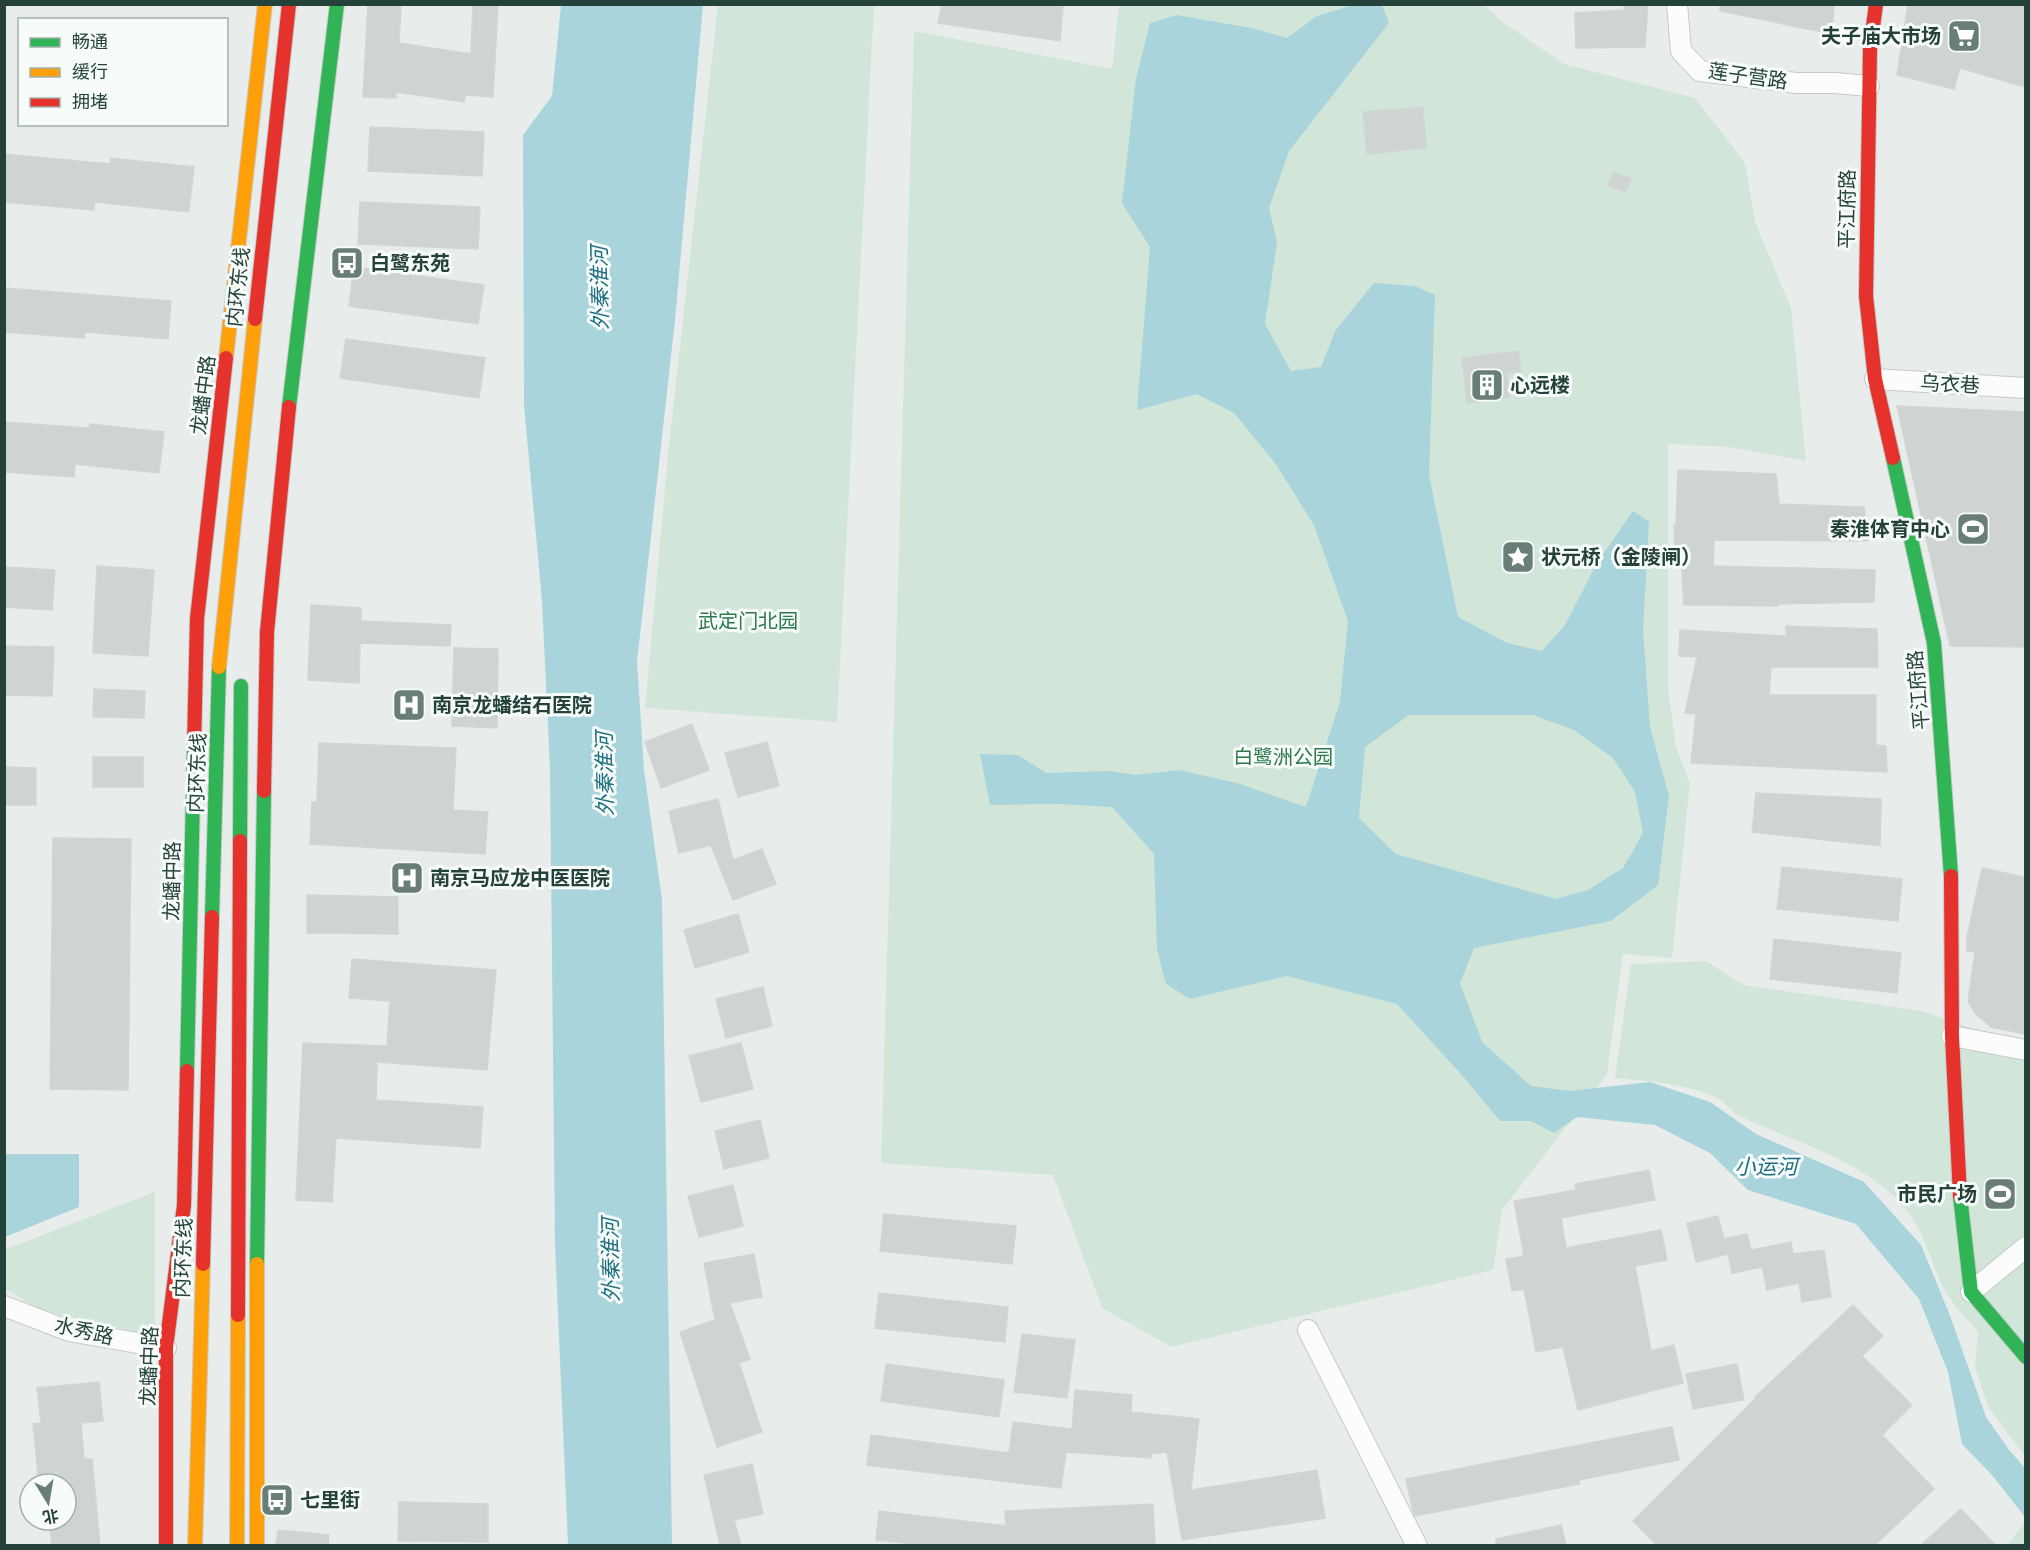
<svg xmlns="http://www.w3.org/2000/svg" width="2030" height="1550" font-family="'Exo 2','Noto Sans SC',sans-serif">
  <rect width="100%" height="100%" fill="#e8edeb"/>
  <!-- green -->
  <path fill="#d1e6d8" d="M718,5H874L837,722L645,708L668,455Z
    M1119,5H1484L1504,23L1564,64L1695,98L1745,163L1755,222L1791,308L1806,461L1729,447L1668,444V689L1676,747L1690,783L1672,958L1623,954L1607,1074L1502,1210L1493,1270L1171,1347L1102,1308L1053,1175L881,1163L914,31L1112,69Z
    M1706,961L1743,985L1922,1011L1991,1035L2025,1040V1456L1988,1407L1975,1366L1978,1332C1964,1316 1949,1301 1940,1281C1930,1257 1923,1232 1907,1211C1869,1161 1792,1142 1738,1115C1729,1110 1723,1099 1713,1096C1682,1083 1648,1081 1615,1078L1631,964Z
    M155,1192V1336L43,1311L5,1289L6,1249Z
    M2025,1522V1545H2007Z"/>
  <!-- water -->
  <path fill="#a9d4db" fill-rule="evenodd" d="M561,5H703L675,320L637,662L644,770L662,900L672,1545H568L555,1244L550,768L542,601L524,405L523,135L552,96Z
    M1353,5H1382L1389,23L1289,151L1269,208L1277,242L1265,324L1291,371L1321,367L1335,331L1374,283L1415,286L1435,295L1429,475L1458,617L1507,643L1542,651L1565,625L1597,563L1633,511L1649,522L1643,630L1650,727L1669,796L1658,885L1611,921L1474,948L1460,983L1482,1042L1531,1086L1569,1091L1650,1082L1710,1102L1756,1134L1864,1182L1921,1245L1949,1313L1986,1417L2009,1450L2025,1468V1517L1992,1475L1962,1444L1948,1372L1919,1299L1856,1224L1748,1190L1710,1153L1655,1125L1577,1117L1554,1133L1531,1121H1500L1461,1074L1397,1004L1287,976L1190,999L1166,984L1157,949L1154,854L1112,807L1059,804L990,805L980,754L1018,755L1046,773L1110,771L1136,775L1179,770L1237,783L1306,807L1340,702L1348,621L1314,525L1275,463L1234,413L1197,394L1137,410L1150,247L1122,203L1136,79L1150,23L1177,15L1251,28L1287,38L1317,16ZM1409,715H1533L1574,730L1613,758L1635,792L1643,833L1623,868L1588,890L1556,899L1396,854L1359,818L1365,747Z
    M5,1154H79V1207L5,1237Z"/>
  <!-- building -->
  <path fill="#cfd4d2" stroke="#d1d6d4" stroke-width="1.5" d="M368,4H401L399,43L471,54L473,4H498L493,97L465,95L464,102L396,92V98L363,97Z
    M942,4H1048L1063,7L1060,41L938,23Z
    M1624,4H1648L1645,47L1576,48L1575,13L1624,10Z
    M1720,4H1834L1832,34L1720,11Z
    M1908,4H2025V87L1960,68L1954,89L1897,75Z
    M1423,107L1426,148L1367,154L1363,112Z
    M370,127L484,132L482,176L368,171Z
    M4,154L110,164L111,158L194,167L189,212L95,202L94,210L4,202Z
    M1614,172L1631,179L1625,192L1608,185Z
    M360,202L480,207L478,249L358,244Z
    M354,267L484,285L478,324L349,306Z
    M4,288L171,301L168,339L85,332L84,338L4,332Z
    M346,339L485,358L479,398L340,378Z
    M1519,351L1521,372L1507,373L1510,397L1467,403L1462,358Z
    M1897,406L2025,412V647L1950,646Z
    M4,422L89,428L90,424L164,432L159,473L75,464L74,477L4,472Z
    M1678,470L1776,474L1779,504L1864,507L1868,541L1714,540L1713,566L1875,570L1874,602L1778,604V606L1684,605L1681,555H1675L1674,525H1676Z
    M97,566L154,570L148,656L93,653Z
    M4,567L55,570L52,610L4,607Z
    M311,605L361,608V621L451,625L450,646L360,643L359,683L308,680Z
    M1786,626L1877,629L1878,667H1771L1769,695H1876V745L1886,746L1887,772L1691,763L1696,714L1685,713L1697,657L1679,656L1680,630L1786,636Z
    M4,646L54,647L52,696L4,695Z
    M454,648L498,649L497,728L452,726Z
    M94,689L145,691L144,718L93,717Z
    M692,724L709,770L661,788L645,742Z
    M767,742L779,786L738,797L725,753Z
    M319,743L456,748L453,810L488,812L485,854L310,844L312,802H317Z
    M93,757H143V787H93Z
    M4,767L36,768V805H4Z
    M1756,793L1881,799L1880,846L1752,832Z
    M718,799L733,860L762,849L776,884L733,900L711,845L679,853L669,811Z
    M53,838L131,839L128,1090L50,1089Z
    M1782,867L1902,879L1898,921L1777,909Z
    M1982,868L2025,877V1034L1991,1027L1975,1013L1968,1001L1975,952L1967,951V937Z
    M307,895L398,897V934L307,933Z
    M738,914L749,952L695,968L684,930Z
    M1774,939L1901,953L1897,993L1770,979Z
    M352,959L496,970L487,1070L377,1062L376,1100L483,1107L480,1148L336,1138L332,1202L296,1200L303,1043L387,1046L390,1001L349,998Z
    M763,987L772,1026L726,1038L716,999Z
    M741,1043L753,1089L701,1102L689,1056Z
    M760,1120L769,1158L724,1169L715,1131Z
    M1649,1170L1655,1200L1561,1218L1566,1248L1661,1230L1667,1260L1635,1266L1651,1351L1674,1345L1683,1383L1578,1410L1563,1347L1536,1352L1524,1289L1512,1291L1506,1259L1524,1256L1514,1201L1576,1190L1575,1184Z
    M733,1185L743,1226L699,1237L688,1196Z
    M884,1214L1016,1226L1012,1264L880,1251Z
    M1718,1216L1724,1239L1747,1234L1751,1250L1791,1242L1793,1254L1824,1250L1831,1297L1802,1302L1799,1283L1767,1290L1762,1267L1732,1273L1728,1254L1696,1262L1687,1223Z
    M754,1254L762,1297L730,1303L750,1359L739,1363L762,1432L717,1447L680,1332L715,1320L704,1263Z
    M879,1293L1008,1307L1005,1342L875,1328Z
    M1853,1305L1883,1336L1862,1356L1912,1405L1882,1435L1934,1489L1875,1545H1657L1633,1521L1757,1397H1755Z
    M1022,1334L1075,1340L1067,1398L1014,1392Z
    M886,1364L1004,1380L999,1417L881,1401Z
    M1737,1364L1744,1400L1693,1409L1686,1374Z
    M99,1382L103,1421L81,1423L84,1459H92L100,1545H52L49,1520H66V1484H39L33,1424L41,1423L37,1388Z
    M1075,1390L1132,1395L1131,1412L1199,1419L1191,1490L1317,1470L1325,1518L1182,1540L1167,1452L1151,1454V1458L1066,1452L1061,1488L867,1465L871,1435L1009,1453L1013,1422L1072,1429Z
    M1672,1427L1679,1460L1579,1480L1580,1484L1415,1516L1413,1511L1406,1479Z
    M752,1464L763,1514L734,1520L741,1545H720L704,1475Z
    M399,1502L488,1504V1542L398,1541Z
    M1153,1504L1155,1545H922L876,1540L879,1511L1006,1526L1005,1511Z
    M1961,1509L1995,1545H1921Z
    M1561,1525L1566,1545H1496V1539Z
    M278,1530L329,1535L328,1545H276Z"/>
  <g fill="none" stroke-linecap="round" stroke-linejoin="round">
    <defs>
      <path id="street" d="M1677,4L1681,51L1700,71L1796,83H1835L1869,86
        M1875,379L2026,388
        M1952,1036L2026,1050
        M1971,1292L2026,1247
        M4,1306L69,1331L166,1348
        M1308,1330L1417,1546"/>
      <path id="fast" d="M289,407L337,4
        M1893,458L1934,643L1951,876
        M240,841L241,686
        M212,917L219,667
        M187,1071L194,747
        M1960,1196L1971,1292L2026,1357
        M257,1264L264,791"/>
      <path id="slow" d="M226,358L265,4
        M219,667L255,319
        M257,1264V1546
        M195,1546L203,1264
        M237,1546L238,1315"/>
      <path id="jam" d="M1876,4L1870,49L1866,296L1875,379L1893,458
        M255,319L289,4
        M194,747L197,619L226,358
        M264,791L267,632L289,407
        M1951,876L1952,1036L1960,1196
        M203,1264L212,917
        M238,1315L240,841
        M166,1546V1348L184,1205L187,1071"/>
    </defs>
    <!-- street casing -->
    <use href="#street" stroke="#c5cac8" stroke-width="22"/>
    <!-- fast casing -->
    <use href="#fast" stroke="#c3cbc8" stroke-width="16"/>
    <!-- slow casing -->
    <use href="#slow" stroke="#c3cbc8" stroke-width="16"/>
    <!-- jam casing -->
    <use href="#jam" stroke="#c3cbc8" stroke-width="16"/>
    <!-- street -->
    <use href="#street" stroke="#fcfcfc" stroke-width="20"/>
    <!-- fast -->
    <use href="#fast" stroke="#30b455" stroke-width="14"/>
    <!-- slow -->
    <use href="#slow" stroke="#ff9f0a" stroke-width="14"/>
    <!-- jam -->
    <use href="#jam" stroke="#e5322d" stroke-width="14"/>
  </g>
  <!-- icons -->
  <defs>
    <symbol id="supermarket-square" viewBox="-11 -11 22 22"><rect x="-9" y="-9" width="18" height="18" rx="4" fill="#697e78" stroke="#f7fbf9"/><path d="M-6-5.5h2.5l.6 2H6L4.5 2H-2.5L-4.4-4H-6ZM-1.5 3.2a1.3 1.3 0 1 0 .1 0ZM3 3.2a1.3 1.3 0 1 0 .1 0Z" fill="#fff"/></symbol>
    <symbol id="bus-square" viewBox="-11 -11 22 22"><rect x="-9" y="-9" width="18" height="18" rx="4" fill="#697e78" stroke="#f7fbf9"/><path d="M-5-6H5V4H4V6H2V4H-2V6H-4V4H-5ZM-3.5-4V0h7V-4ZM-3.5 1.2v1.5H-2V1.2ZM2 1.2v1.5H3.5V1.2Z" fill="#fff"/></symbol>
    <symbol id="building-square" viewBox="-11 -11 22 22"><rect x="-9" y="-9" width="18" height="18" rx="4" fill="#697e78" stroke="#f7fbf9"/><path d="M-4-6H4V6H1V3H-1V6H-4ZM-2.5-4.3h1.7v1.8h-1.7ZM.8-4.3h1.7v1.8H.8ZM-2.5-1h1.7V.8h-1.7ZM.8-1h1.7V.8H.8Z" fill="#fff"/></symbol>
    <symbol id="stadium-square" viewBox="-11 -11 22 22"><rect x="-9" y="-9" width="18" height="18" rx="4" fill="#697e78" stroke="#f7fbf9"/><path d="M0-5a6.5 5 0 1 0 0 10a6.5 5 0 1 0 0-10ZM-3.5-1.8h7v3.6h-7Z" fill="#fff"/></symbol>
    <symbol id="sight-square" viewBox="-11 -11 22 22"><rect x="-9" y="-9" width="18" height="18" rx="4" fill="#697e78" stroke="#f7fbf9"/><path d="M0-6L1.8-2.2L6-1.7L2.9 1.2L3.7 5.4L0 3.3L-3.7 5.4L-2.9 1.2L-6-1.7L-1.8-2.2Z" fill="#fff"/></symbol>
    <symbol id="hospital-square" viewBox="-11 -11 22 22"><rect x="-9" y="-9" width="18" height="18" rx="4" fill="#697e78" stroke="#f7fbf9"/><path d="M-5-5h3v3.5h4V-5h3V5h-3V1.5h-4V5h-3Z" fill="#fff"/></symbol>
  </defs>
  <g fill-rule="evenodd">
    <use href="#supermarket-square" x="1945" y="17" width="38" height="38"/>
    <use href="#bus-square" x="328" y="244" width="38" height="38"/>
    <use href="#building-square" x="1468" y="366" width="38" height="38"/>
    <use href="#stadium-square" x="1954" y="510" width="38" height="38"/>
    <use href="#sight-square" x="1499" y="538" width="38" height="38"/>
    <use href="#hospital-square" x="390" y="686" width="38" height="38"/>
    <use href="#hospital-square" x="388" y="859" width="38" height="38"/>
    <use href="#stadium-square" x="1981" y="1175" width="38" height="38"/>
    <use href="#bus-square" x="258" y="1481" width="38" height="38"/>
  </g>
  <g text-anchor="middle" stroke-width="6" stroke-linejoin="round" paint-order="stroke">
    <!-- poi labels -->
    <g font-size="20" font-weight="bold" fill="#24423a" stroke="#f7fbf9" text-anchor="start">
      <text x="1941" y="43" text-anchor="end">夫子庙大市场</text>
      <text x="370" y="270">白鹭东苑</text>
      <text x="1510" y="392">心远楼</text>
      <text x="1950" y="536" text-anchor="end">秦淮体育中心</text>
      <text x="1541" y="564">状元桥（金陵闸）</text>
      <text x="432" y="712">南京龙蟠结石医院</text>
      <text x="430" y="885">南京马应龙中医医院</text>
      <text x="1977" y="1201" text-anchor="end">市民广场</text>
      <text x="300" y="1507">七里街</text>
    </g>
    <!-- street labels -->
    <g font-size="20" fill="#24423a" stroke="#f7fbf9">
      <text transform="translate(1748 76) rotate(8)" y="7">莲子营路</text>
      <text transform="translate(1847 209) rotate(-89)" y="7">平江府路</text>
      <text transform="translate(238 287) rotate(-84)" y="7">内环东线</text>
      <text transform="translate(1950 384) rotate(3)" y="7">乌衣巷</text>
      <text transform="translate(203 395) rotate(-83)" y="7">龙蟠中路</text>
      <text transform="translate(1918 690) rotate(-95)" y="7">平江府路</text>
      <text transform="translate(197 773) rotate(-88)" y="7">内环东线</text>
      <text transform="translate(172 881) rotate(-89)" y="7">龙蟠中路</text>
      <text transform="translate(183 1258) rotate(-88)" y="7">内环东线</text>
      <text transform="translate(84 1331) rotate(13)" y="7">水秀路</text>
      <text transform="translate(149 1366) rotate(-88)" y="7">龙蟠中路</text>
    </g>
    <!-- park labels -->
    <g font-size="20" fill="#2d7a4b" stroke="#f7fbf9">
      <text x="748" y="628">武定门北园</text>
      <text x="1283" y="764">白鹭洲公园</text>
    </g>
    <!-- water labels -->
    <g font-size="21" font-style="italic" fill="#1c6f80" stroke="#f7fbf9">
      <text transform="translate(600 288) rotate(-91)" y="7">外秦淮河</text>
      <text transform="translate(605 774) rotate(-91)" y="7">外秦淮河</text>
      <text x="1766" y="1174">小运河</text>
      <text transform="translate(611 1260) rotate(-91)" y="7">外秦淮河</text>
    </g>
  </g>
  <!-- border -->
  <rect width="2030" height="1550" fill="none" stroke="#24423a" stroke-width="12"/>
  <!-- legend -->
  <rect x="18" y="18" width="210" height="108" fill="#f7fbf9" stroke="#a3b1ad" stroke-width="1.5"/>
  <rect x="30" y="38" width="30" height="9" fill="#30b455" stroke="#a3b1ad" stroke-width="1.5"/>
  <text x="72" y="48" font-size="18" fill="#24423a">畅通</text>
  <rect x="30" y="68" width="30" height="9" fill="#ff9f0a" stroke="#a3b1ad" stroke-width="1.5"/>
  <text x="72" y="78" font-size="18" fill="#24423a">缓行</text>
  <rect x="30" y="98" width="30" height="9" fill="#e5322d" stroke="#a3b1ad" stroke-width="1.5"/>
  <text x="72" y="108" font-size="18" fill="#24423a">拥堵</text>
  <!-- north arrow -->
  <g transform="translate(48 1502) rotate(169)"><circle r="28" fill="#f7fbf9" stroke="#a3b1ad" stroke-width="1.5"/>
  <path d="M0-4.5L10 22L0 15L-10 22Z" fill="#697e78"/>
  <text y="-9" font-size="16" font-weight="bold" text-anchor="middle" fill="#24423a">北</text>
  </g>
</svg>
